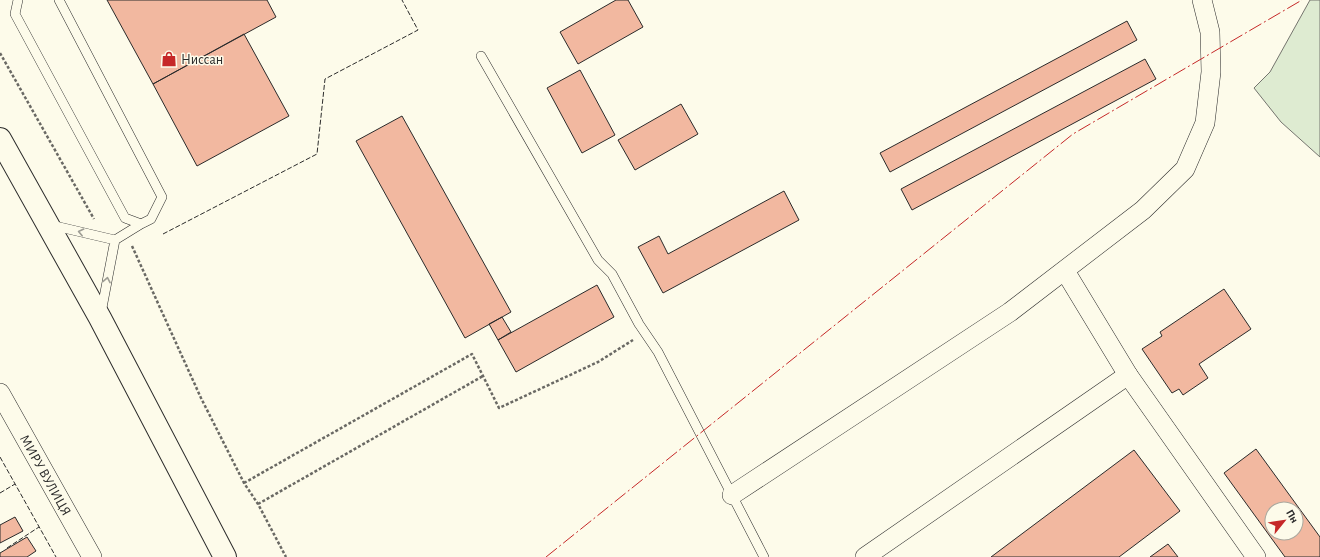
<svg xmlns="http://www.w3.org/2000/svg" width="1320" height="557" font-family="'Alegreya Sans',sans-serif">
  <rect width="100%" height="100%" fill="#fdfbea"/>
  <!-- green -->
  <path fill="#deebd1" stroke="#74746e" d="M1310,0H1320V157L1281,122L1254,88L1270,72Z"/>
  <!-- building -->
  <path fill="#f2b8a0" stroke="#2b2b2b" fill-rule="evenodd" d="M107,0H267L276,17L153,84Z
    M616,0H628L643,27L578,64L560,32Z
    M1127,21L1137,40L890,172L880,153Z
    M244,34L289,116L197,166L153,84Z
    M1145,59L1156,79L912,210L901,189Z
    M580,70L615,135L582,153L547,88Z
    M681,104L698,134L635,170L618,140Z
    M402,116L511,312L465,338L356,141Z
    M784,191L799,220L663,293L638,247L659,236L668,254Z
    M597,285L614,317L516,372L498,340Z
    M1224,289L1251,329L1199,364L1208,378L1183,395L1179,389L1172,393L1142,349L1162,336L1160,332Z
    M502,317L511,332L498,340L489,324Z
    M1256,449L1320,537V557H1285L1224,473ZM1272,509H1296V533H1272Z
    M1134,450L1180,511L1119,557H991Z
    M15,517L23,531L0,543V525Z
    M27,537L36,551L27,557H0V553Z
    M1168,544L1178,557H1150Z"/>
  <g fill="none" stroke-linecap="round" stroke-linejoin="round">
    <defs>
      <path id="service" d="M18,0L15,14L125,218L141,224L151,219L162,197L59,0
        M481,56L598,260L612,274L639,324L658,352L764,557
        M51,225L115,240L141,224
        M101,313L115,240"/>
      <g id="minor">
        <path d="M1065,271L1128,375L1256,557"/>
        <path id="s1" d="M0,393L92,557"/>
        <path d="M732,495L1010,312L1143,210L1185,169L1205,123L1211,72L1210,32L1202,0"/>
        <path d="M865,557L1128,375"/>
      </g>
      <path id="primary" d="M0,139L100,318L225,557"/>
    </defs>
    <!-- service casing -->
    <use href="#service" stroke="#2b2b2b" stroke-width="10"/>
    <!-- minor casing -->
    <use href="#minor" stroke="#2b2b2b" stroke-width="20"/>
    <!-- primary casing -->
    <use href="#primary" stroke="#2b2b2b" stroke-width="24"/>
    <!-- path -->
    <path stroke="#6a6964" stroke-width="2.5" stroke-dasharray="3 2" stroke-linecap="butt" d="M0,53L94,219
      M132,246L201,398L244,483L258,504L286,557
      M244,483L472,354L499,408L598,362L633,340
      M258,504L483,376"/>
    <!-- service -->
    <use href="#service" stroke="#fdfbea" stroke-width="9"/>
    <!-- minor -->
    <use href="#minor" stroke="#fdfbea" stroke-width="19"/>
    <!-- primary -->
    <use href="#primary" stroke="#fdfbea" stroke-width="22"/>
    <!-- fence -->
    <path stroke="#2b2b2b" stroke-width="1" stroke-dasharray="5 2" stroke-linecap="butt" d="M163,234L317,154L325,79L418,30L402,0
      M0,457L56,557
      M0,493L15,484
      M7,548L39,527"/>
    <!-- power -->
    <path stroke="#c62828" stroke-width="1" stroke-dasharray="14 3 2 3" stroke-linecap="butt" d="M546,557L1073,134L1302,0"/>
  </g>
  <!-- one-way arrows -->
  <defs><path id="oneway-chevron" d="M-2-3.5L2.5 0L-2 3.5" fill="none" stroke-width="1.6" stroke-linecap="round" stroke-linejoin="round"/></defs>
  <g stroke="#9e9d94">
    <use href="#oneway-chevron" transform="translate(81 232) rotate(-167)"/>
    <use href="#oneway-chevron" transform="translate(107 280) rotate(-79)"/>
  </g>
  <!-- icons -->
  <defs>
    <symbol id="shop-bare" viewBox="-9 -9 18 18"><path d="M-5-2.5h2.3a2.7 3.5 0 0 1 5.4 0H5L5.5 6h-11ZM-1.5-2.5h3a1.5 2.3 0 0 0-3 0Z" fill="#c62828" stroke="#fdfbea" stroke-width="2.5" paint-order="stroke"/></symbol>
  </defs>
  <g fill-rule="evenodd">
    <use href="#shop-bare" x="158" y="48" width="22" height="22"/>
  </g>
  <g text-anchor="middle" stroke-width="3" stroke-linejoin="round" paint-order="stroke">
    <!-- poi labels -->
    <g font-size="14" fill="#2b2b2b" stroke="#fdfbea" text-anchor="start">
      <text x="181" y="64">Ниссан</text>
    </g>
    <!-- street labels -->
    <g font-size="14" fill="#2b2b2b" stroke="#fdfbea">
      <text dy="5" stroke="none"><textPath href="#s1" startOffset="94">МИРУ ВУЛИЦЯ</textPath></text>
    </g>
  </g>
  <!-- north arrow -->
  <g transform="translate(1284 521) rotate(60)"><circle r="19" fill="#fdfbea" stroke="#a9a89e"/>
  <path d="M0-3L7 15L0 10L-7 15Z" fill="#c62828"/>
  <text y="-6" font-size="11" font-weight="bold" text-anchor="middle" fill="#2b2b2b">Пн</text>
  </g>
</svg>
